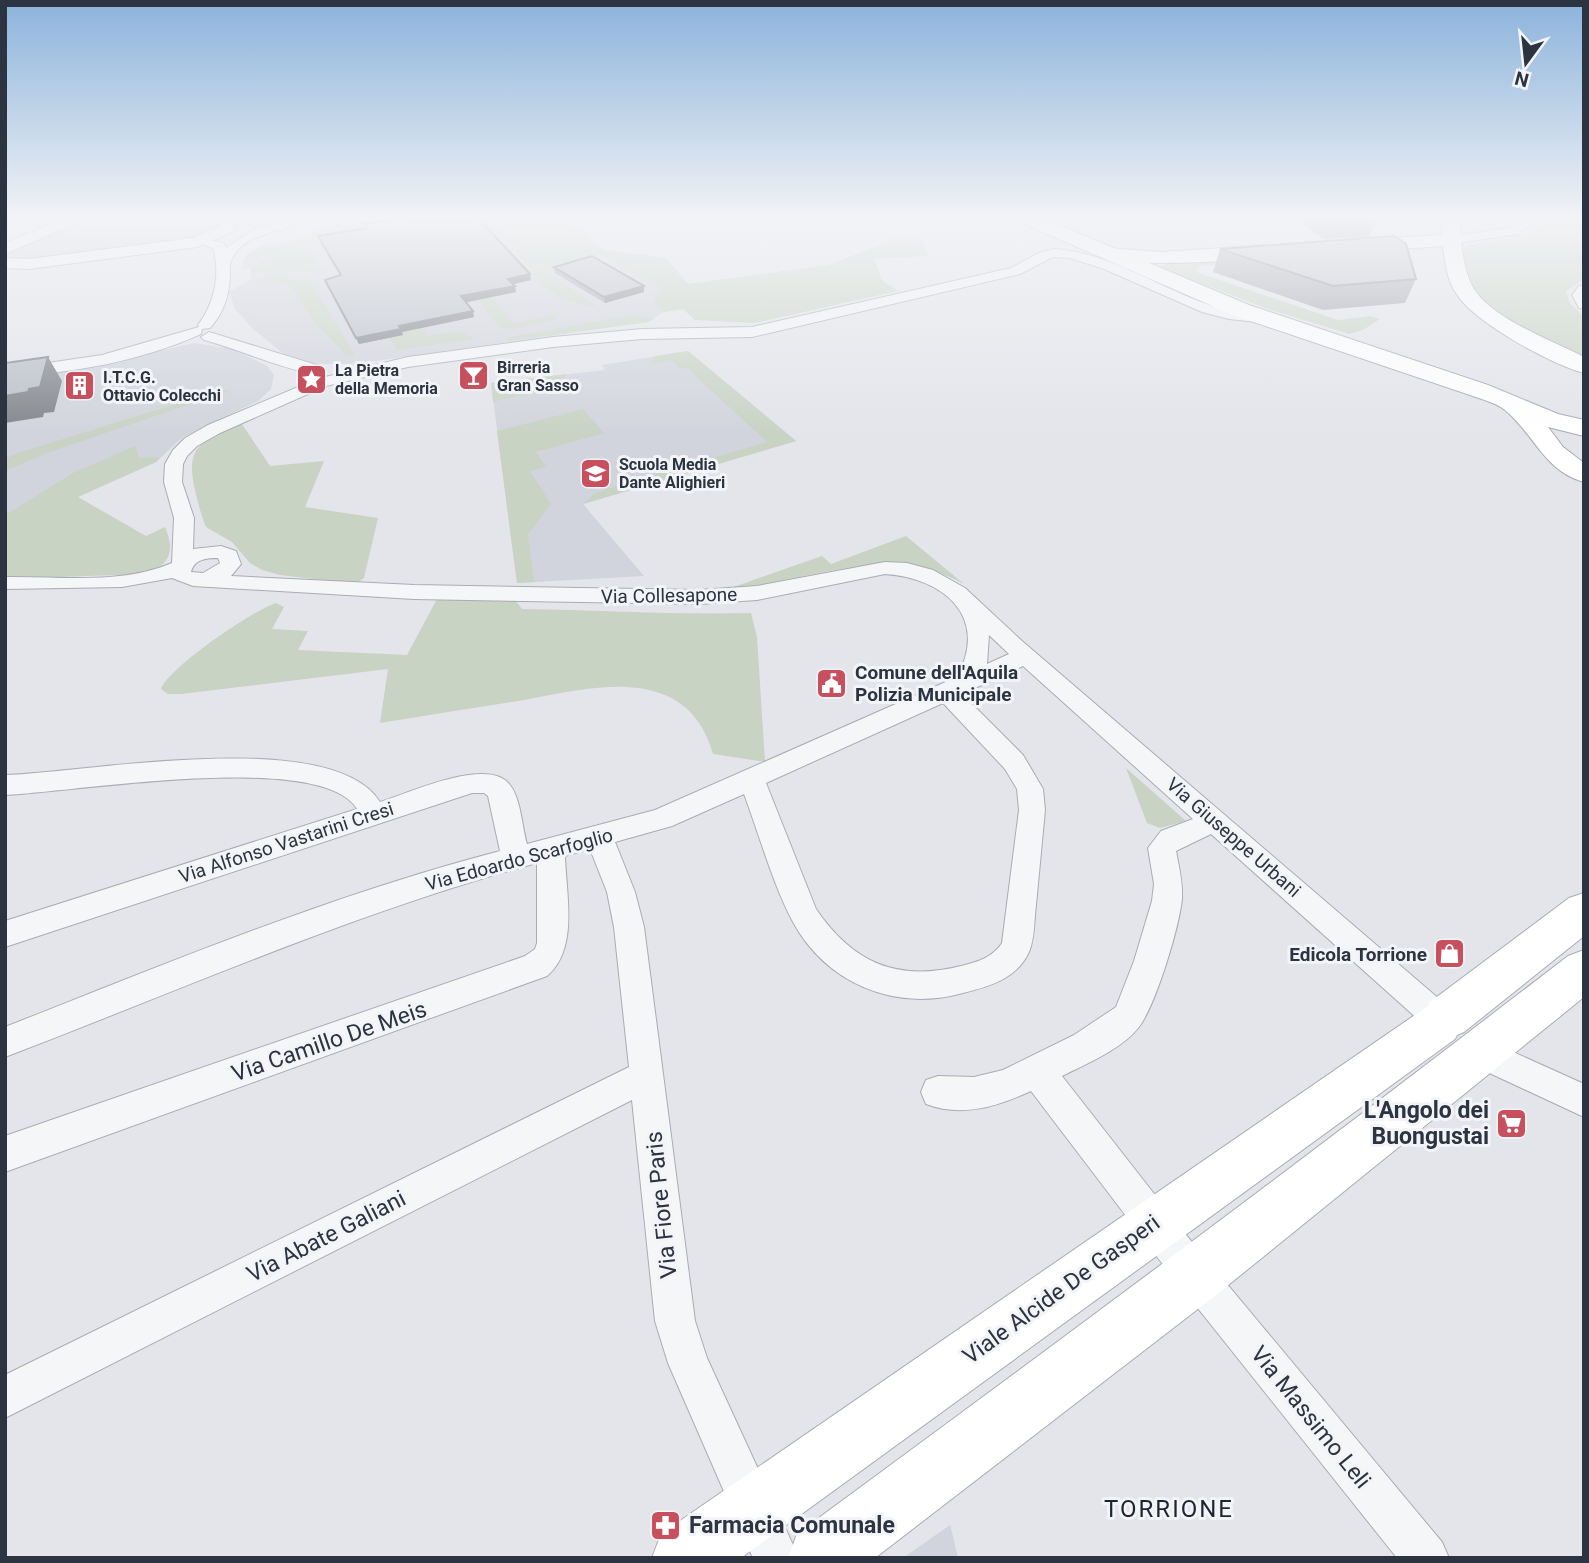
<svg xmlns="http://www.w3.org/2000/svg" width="1589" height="1563" font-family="Roboto,sans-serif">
  <rect width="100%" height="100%" fill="#e3e5ea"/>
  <!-- built -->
  <path fill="#d1d4dc" d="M94,217H216L220,226L202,238L33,260L5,256L15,249Z
    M354,217H564L605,250L666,258L684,309L664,312L648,322L355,364H319L284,354L253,329L235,309L229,292L251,279V269H242L245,257L260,246L293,240Z
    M194,343L232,349L267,366L274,375L271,389L258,401L183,437L156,462L34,516L5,522V379L125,359Z
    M688,351L796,441L583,504L644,576L517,583L491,383L605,370L602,365Z
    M950,1524L958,1558H903L950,1525Z"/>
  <!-- green -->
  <path fill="#c8d3c4" d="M354,217H382L242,263L247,254L263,246L293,240Z
    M543,217H564L605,250L666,258L688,284L829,265L894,239H921L928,256L874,259L882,280L898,291L755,323L695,320L683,309L664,312L653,301L664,289L602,255L544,271L599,307C551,303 543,287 516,251L520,249L497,226Z
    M1549,217H1584V279L1566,291L1570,303L1584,317V361C1552,344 1492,321 1475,289C1469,278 1466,264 1463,252L1465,247L1471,244C1497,240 1532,240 1549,217Z
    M301,246L319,265L323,275L289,269L252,274L251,269L269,257Z
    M459,258L514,324L555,315L557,319L513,329L499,327L447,260Z
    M1256,258L1260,261L1200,266L1196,272L1338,320L1370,316L1380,319L1363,330L1349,334L1265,308L1159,267L1168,263Z
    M275,275L310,280L355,355L347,356L315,323L289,285L278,281H249Z
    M388,280L427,336C442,334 462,327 474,339L397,350L389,338Z
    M627,316L655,318L648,322L506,341L511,337Z
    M688,351L796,441L583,504L594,494L610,488L767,442L687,368L681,369L671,360L651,364L656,356Z
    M568,374L560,380L539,385L534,392L493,402L491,383Z
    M224,389L229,391L47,453L5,471V459L15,454Z
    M583,409L604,433L536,452L546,467L530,471L551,504L528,534L534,582L517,583L497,431Z
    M242,424L270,466L324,461L305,507L378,518L364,578L356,584L280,575L262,570L250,563L232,542L206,527C201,515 198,503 195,490C184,443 204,441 242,424Z
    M135,446L139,458L160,457L156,462L78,497L146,536L165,527C176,552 169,567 143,574L5,579V515L73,473Z
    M906,536L964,584C886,542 809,582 728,589L822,556L831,564Z
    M437,599L515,600L522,609C598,610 674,615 751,613L757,637L765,762L713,754C705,727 692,707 665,695C618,676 559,695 512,702C468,709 424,716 380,723L388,669L181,694H168L161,689C169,667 252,611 276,603L284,607L272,629L308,631L298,650L407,655Z
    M1126,768L1186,821L1160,828L1147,823Z"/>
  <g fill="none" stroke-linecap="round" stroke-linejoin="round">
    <defs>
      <path id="minor" d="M292,217H312C289,234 244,229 231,261C229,266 230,272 230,277C229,297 223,314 210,328L202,329L201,334C141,361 71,374 5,376V366L48,363L102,355L199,327L198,325C214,304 221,275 213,248L204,245V239L224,243L226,248L255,229Z
        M1527,217H1542L1518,234L1452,244L1446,240L1452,236L1510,228Z
        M1054,249C1113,253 1161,290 1216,307C1231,312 1264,310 1273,319L1266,323L1229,319L1202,312L1104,269L1070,258L1053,257L1020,274L752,337L642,339L553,347L408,367L326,386L220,433L197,446L187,456L183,464L182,482L194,518L193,549L221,546L236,551L241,564L231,576L414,585L699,590L757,586L885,562L907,563L933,570L965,588L1022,641L1452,1010L1457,1020L1452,1030L1441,1035L1430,1030L1211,834L1176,851C1179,867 1183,883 1182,899C1179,928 1156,1004 1139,1027C1122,1049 1086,1064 1062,1076L1187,1236L1442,1542L1449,1558H1397L1161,1262L1031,1091C998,1106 962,1118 926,1104L921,1092L926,1080L938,1076L974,1077L1003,1070L1074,1035L1116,1007L1134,961L1152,901L1154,884L1148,848L1161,831L1193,819L1023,666L962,694L1023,755L1043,789L1045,810C1042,842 1039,873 1036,905C1034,920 1035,938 1029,952C1016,980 987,987 959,994C894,1011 826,983 793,922C773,885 759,834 744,794L672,826L615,842L635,892L644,927L695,1321L707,1358L799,1558H753L668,1363L655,1321L632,1100L5,1418V1375L629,1067L614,927L607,892L590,849L565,856C566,894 579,949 547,976L5,1172V1136L525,956L535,949L537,943V863C353,913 183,989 5,1057V1027C168,963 331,895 500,851L488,796L484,793H472L5,947V921L357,809C321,749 69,793 5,795V775C85,773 332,725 380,802C410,793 488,756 510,785C521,799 522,827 527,844L655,810L957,677C990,616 943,578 885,574L757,600L699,604L414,599L193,586L172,578L122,587L5,589V577C58,576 122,585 172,563L174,518L164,482L165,464L173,450L185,438L208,425L317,379L408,357L553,337L642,329L752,327L1011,268L1039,253ZM218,558L220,563L203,573L191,572C194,559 207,558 218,558ZM989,635L1009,654L987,664ZM943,703L1005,769L1017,789L1019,810L1002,943C992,958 977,962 961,966C897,982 853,963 816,909L766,783Z
        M1584,285V309L1579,308L1572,295L1579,286Z
        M209,332L320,366L322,369L314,374C276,367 241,350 204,340L201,337Z
        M1482,1038L1584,1084V1117L1470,1064L1466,1053L1470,1042Z"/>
      <path id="tertiary" d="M68,217H90L5,254V243Z
        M216,217H232L236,226L232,232L197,247L29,269L5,268V258L29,259L193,238L220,226Z"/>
      <path id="secondary" d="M1442,217H1460C1461,241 1462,272 1476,292C1496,320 1553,341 1584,357V373C1552,365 1472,321 1456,293C1447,280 1445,262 1443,246L1353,252L1343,246L1353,240L1442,235Z
        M1269,245L1276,247L1279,251L1276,255C1252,261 1111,270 1098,254L1108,248L1161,252Z
        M1584,893V936L1464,1032L1457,1035L1455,1039L741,1558H652L661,1534L1428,1006L1430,1002L1569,898Z
        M1584,950V997L1216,1295L875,1558H788L797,1534C1056,1344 1314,1152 1568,956Z"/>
      <path id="primary" d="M1015,217H1040L1249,305L1488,385L1558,414L1584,420V436L1548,427L1563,447L1584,463V482C1545,472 1534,434 1505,410C1497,403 1481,399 1470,395L1233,315L1018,221Z"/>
    </defs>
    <!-- minor casing -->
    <use href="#minor" stroke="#a8acb4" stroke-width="2"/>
    <!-- tertiary casing -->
    <use href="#tertiary" stroke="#a8acb4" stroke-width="2"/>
    <!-- secondary casing -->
    <use href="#secondary" stroke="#a8acb4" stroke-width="2"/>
    <!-- primary casing -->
    <use href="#primary" stroke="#a3aab5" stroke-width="2"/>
    <!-- minor -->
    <use href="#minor" fill="#f5f6f8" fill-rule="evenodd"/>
    <!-- tertiary -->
    <use href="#tertiary" fill="#f5f6f8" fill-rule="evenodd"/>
    <!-- secondary -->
    <use href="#secondary" fill="#fff" fill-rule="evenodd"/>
    <!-- primary -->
    <use href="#primary" fill="#fff" fill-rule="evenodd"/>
  </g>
  <!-- wall -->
  <path fill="#a0a4ab" d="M1295,217H1377L1369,237L1323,239Z
    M364,224L531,280L513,284L516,292L466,302L473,311L474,317L402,332L403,335L359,344L327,286L325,280L340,276L320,242L318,236L366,228Z
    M1220,249L1416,279L1405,303L1323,310L1213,272Z
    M554,267L644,292L605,303L555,273Z"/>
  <!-- shaded-wall -->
  <path fill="#82868b" d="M530,274L531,280L510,285L508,279Z
    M515,286L516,292L463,303L461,296Z
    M644,286V292L605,303L604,297Z
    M473,311L474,317L402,332L403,335L359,344L356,338L399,326Z
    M48,357L62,381L54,412L44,413L43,417L5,423V396L29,389Z"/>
  <!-- building -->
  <path fill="#babfc7" stroke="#82868b" stroke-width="2" d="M411,217H477L530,274L508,279L515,286L461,296L473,311L399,326L401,329L356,338L325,280L341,275L318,236L367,228L364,224Z
    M1394,236L1406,244L1416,279L1333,286L1220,249Z
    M592,256L644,286L604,297L554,267Z
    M48,357L40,387L29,389L28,392L5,396V363Z"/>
  <!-- sky -->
  <linearGradient id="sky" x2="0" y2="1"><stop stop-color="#8bb3db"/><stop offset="0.5" stop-color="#f2f3f6"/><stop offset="1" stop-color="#f2f3f6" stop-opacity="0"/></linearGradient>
  <rect width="1589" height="436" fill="url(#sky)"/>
  <!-- icons -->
  <defs>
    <symbol id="bar-square" viewBox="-11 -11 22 22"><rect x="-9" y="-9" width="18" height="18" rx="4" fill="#c7505f" stroke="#f2f4f7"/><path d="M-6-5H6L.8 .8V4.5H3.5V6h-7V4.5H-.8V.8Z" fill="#fff"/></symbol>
    <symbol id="sight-square" viewBox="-11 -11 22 22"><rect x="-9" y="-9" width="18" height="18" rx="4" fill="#c7505f" stroke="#f2f4f7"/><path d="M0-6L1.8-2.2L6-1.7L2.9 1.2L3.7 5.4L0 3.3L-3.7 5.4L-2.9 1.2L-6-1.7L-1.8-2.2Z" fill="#fff"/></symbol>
    <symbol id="building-square" viewBox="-11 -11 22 22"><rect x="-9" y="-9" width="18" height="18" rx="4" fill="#c7505f" stroke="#f2f4f7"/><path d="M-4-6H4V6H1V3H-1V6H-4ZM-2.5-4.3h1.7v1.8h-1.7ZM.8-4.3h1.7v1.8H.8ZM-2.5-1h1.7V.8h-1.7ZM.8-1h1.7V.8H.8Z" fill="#fff"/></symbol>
    <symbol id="school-square" viewBox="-11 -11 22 22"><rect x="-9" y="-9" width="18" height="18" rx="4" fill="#c7505f" stroke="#f2f4f7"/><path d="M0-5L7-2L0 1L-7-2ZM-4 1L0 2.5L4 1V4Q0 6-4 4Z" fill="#fff"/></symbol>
    <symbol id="civic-square" viewBox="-11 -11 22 22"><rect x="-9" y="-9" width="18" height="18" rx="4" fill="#c7505f" stroke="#f2f4f7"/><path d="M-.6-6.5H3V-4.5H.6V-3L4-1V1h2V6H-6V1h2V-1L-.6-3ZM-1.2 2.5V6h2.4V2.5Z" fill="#fff"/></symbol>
    <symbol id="shop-square" viewBox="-11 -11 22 22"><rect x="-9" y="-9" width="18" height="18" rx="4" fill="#c7505f" stroke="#f2f4f7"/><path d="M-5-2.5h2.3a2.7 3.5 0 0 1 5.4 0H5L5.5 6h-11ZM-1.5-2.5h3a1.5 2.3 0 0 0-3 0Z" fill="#fff"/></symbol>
    <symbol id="supermarket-square" viewBox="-11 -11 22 22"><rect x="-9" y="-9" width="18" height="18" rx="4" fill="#c7505f" stroke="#f2f4f7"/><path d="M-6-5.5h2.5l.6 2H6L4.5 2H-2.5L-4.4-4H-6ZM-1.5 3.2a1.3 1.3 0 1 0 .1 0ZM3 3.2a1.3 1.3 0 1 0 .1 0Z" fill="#fff"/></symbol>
    <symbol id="pharmacy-square" viewBox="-11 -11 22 22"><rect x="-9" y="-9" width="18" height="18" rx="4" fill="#c7505f" stroke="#f2f4f7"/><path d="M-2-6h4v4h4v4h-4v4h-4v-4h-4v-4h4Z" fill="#fff"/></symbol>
  </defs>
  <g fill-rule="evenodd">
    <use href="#bar-square" x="456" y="358" width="35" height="35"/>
    <use href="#sight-square" x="294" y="362" width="35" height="35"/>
    <use href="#building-square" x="62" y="368" width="35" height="35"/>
    <use href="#school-square" x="578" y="456" width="35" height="35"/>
    <use href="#civic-square" x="814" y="666" width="35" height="35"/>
    <use href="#shop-square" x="1432" y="936" width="35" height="35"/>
    <use href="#supermarket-square" x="1494" y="1106" width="35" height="35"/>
    <use href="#pharmacy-square" x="648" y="1508" width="35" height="35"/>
  </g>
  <g text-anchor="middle" stroke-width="6" stroke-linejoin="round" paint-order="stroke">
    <!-- far-poi labels -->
    <g font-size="16" font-weight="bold" fill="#2c3341" stroke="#f2f4f7" text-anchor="start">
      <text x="497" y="373">Birreria<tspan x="497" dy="18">Gran Sasso</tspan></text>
      <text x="335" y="376">La Pietra<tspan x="335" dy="18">della Memoria</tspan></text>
      <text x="103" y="383">I.T.C.G.<tspan x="103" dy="18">Ottavio Colecchi</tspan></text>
      <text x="619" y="470">Scuola Media<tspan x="619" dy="18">Dante Alighieri</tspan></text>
    </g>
    <!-- street labels -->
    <g font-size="19" fill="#2c3341" stroke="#f2f4f7">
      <text transform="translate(669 595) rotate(-1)" y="7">Via Collesapone</text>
      <text transform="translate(1234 837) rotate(41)" y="7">Via Giuseppe Urbani</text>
      <text transform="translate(286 842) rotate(-18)" y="7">Via Alfonso Vastarini Cresi</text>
      <text transform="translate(519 859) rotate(-15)" y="7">Via Edoardo Scarfoglio</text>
    </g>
    <!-- poi labels -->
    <g font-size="19" font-weight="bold" fill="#2c3341" stroke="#f2f4f7" text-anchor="start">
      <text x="855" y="679">Comune dell'Aquila<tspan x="855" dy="22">Polizia Municipale</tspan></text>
      <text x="1427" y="961" text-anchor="end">Edicola Torrione</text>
    </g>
    <!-- near-street labels -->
    <g font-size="23" fill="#2c3341" stroke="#f2f4f7">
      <text transform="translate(329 1041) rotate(-19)" y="8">Via Camillo De Meis</text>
      <text transform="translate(661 1205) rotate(-96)" y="8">Via Fiore Paris</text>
      <text transform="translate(326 1236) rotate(-27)" y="8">Via Abate Galiani</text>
      <text transform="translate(1061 1289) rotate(-36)" y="8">Viale Alcide De Gasperi</text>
      <text transform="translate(1311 1417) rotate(51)" y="8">Via Massimo Leli</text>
    </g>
    <!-- near-poi labels -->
    <g font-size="23" font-weight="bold" fill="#2c3341" stroke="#f2f4f7" text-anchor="end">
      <text x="1489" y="1118">L'Angolo dei<tspan x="1489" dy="26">Buongustai</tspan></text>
      <text x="689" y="1533" text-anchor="start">Farmacia Comunale</text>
    </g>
    <!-- near-neighbourhood labels -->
    <g font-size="24" letter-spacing="2" fill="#1e2432" stroke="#f2f4f7">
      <text x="1169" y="1517">TORRIONE</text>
    </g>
  </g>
  <!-- border -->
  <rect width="1589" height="1563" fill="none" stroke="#2c3341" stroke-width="14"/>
  <!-- north arrow -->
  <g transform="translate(1526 63) rotate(195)" stroke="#f2f4f7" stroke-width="5" paint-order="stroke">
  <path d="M0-5L12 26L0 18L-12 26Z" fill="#2c3341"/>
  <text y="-10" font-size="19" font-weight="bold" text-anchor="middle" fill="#2c3341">N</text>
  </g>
</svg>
